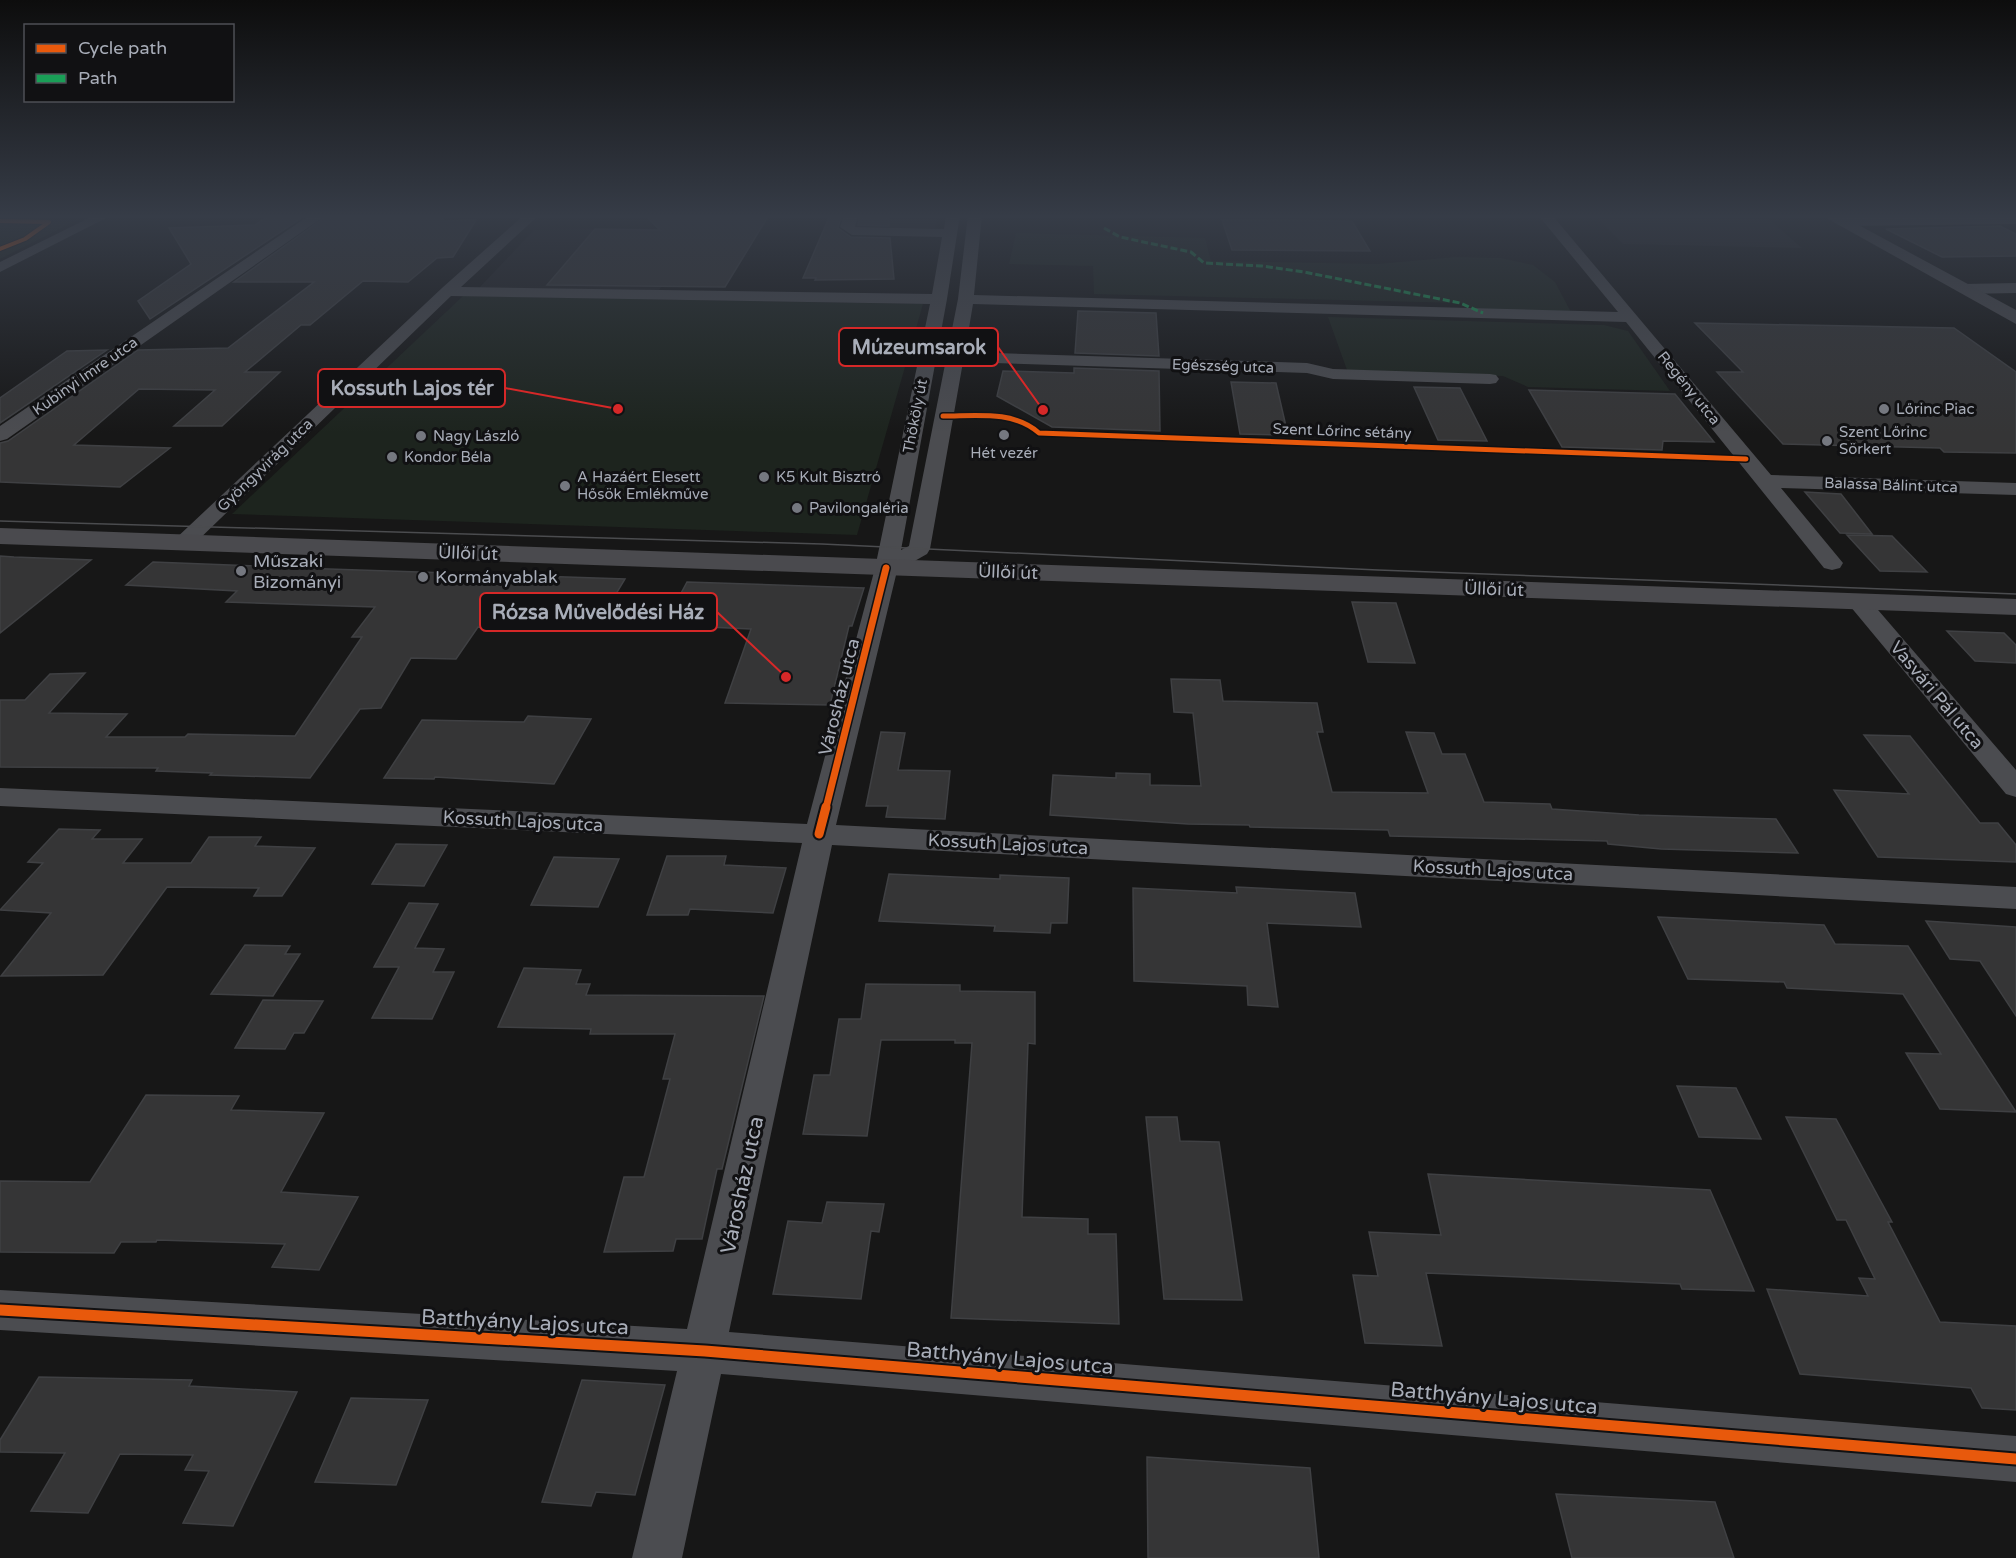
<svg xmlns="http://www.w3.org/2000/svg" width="2016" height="1558" font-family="'Varela Round',sans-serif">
  <rect width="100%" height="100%" fill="#171717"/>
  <!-- built -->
  <path fill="#212123" d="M858,215H938L935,228L853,227Z
    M1594,215H1764L1802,248L1623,244Z
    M534,230L595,229L699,230L659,290L479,288Z"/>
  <!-- green -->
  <path fill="#1d241e" d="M0,219L77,220L0,259Z
    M1016,233L1205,238L1211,261L1378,264L1455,257L1501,258L1533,265L1555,282L1573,316L1483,313L1460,303L1094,294L1093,266L1009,264Z
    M463,296L923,304L857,535L232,514Z
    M1328,317L1604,325L1628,331L1670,391L1528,387L1503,376L1347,370Z"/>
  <!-- building -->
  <path fill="#353536" stroke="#3f4043" stroke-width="1.5" d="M269,215H306L150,319L138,301L191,264L169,228L255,225Z
    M328,215H443V221L476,220L453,257L437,258L408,282L363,281L310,325H301L245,372H280L222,426H174L215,390L139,389L74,445L170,448L120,487L0,482V443L8,441L138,350L228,348L314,282H234Z
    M644,215H769L725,287L547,285L595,229L660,230Z
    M830,215H842L838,228L851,237L890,238L894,279L815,280L816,278H803Z
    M860,215H889V226L858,225Z
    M1222,220L1352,221L1370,251L1232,250Z
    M2000,226L2016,234V256L1942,257L1886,229Z
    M1078,311L1156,313L1159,356L1075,353Z
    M1695,323L1954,328L2016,372V453L1944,452L1940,448L1783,444L1717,372H1743Z
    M107,350L0,423V398L67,351Z
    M1074,368L1159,371L1160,431L1052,427L997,396L1003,371L1074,373Z
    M1231,382L1276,383L1288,435L1240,434Z
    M1414,387L1460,388L1487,441L1438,440Z
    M1529,390L1675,394L1714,442L1663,441L1662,450L1562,447Z
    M1805,492L1841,494L1872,534L1840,533Z
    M1847,535L1892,536L1927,572L1880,571Z
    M0,556L14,557L91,560L0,633Z
    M153,562L329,569L625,579L596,627H570L568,630L478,627L456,659L411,658L381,708L360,709L310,778L210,775L212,773L156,771L158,768L0,767V700H25L50,674L85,673L49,713L127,714L106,737H185L188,734L295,736L362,637H352L375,607L226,602L237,591L126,585Z
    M687,582L864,588L852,626H849L830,705L725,703L751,629L664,625Z
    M1352,602L1396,603L1415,663L1368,662Z
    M1947,631L2004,633L2016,645V663L1975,661Z
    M1171,679L1220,680L1223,701L1317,703L1323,732H1317L1332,792L1428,793L1406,732L1434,733L1442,754H1465L1484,802L1550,804L1552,809L1639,815L1776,819L1798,853L1661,849L1608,844L1607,841L1390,836L1388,830L1250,827L1249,825L1188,824L1050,815L1053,775L1116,778V773L1150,774V785L1201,786L1193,713L1174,712Z
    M528,716L591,719L554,784L435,777L434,779L384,778L422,720L524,722Z
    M881,732L905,733L898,770L950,771L945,819L886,817L888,806H866Z
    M1864,735L1910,736L1980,823H1998L2016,845V862L1878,857L1834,790L1909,794Z
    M59,829L100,830L92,839H142L123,863H191L209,837H261L255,846L315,848L282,896H254L259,888L167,887L103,975L1,976L51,913L0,910L43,863L28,862Z
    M396,844L447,845L424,886L372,884Z
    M667,856H726L724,865L786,868L773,913L690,909L688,915H647Z
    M554,857L619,859L598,907L531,905Z
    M889,874L1000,879V875L1069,878L1067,923H1051L1050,933L994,931L995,926L879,921Z
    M1236,887L1355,893L1361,927L1267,923L1278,1007L1248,1005L1247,986L1134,981L1133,888L1237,893Z
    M409,903L438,904L415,948L444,949L433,972H454L432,1019L372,1018L399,967H374Z
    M1658,917L1824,925L1835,944L1908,946L2016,1112L1940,1109L1906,1053L1941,1054L1903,994L1787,988L1784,982L1688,979Z
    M1926,921L2016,927V1016L1980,961L1950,959Z
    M245,945L290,946L285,954H300L273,996L211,994Z
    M524,968L581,970L576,984H590L586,995L764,996L722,1169H717L702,1239H676L673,1251L604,1252L624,1177H644L670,1079H663L675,1034H590L591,1029L498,1027Z
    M866,984L960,985V991L1035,992V1044L1028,1043L1022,1217L1088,1219V1234H1116L1119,1324L951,1318L972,1043H955V1040H881L867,1136L803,1134L814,1075H830L839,1019H861Z
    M263,1000L323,1001L304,1033H294L285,1049L235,1048Z
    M1677,1086L1736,1088L1761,1139L1699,1137Z
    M146,1095L239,1096L231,1110L324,1113L281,1192L358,1197L319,1270L272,1267L285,1244L157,1240L156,1242H121L114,1253L0,1252V1181L90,1182Z
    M1146,1117H1177L1180,1141L1219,1142L1242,1300L1164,1299Z
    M1786,1117L1836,1119L1892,1222H1888L1940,1322L2016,1326V1410L1982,1408L1971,1388L1800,1374L1767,1289L1868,1296L1859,1278L1875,1279L1846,1220H1837Z
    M1428,1174L1710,1190L1754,1291L1682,1289L1680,1284L1426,1273L1442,1346L1365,1343L1353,1275L1378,1276L1369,1232L1441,1235Z
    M827,1202L884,1204L879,1232L871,1231L861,1299L773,1294L788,1221L822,1223Z
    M39,1377L192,1380L189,1386L297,1392L233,1526L183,1523L209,1471L185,1470L193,1455L120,1454L88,1513L31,1511L65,1453L0,1452V1440Z
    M582,1380L665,1385L635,1495L596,1492L591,1506L542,1502Z
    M351,1398L428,1400L396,1485L315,1482Z
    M1147,1457L1310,1468L1319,1558H1148Z
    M1556,1494L1715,1502L1734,1558H1572Z"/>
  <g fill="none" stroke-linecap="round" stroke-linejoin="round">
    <!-- street -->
    <path fill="#4b4c50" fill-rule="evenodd" d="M95,215H112L0,272V262Z
      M310,215H326L7,439L0,441V426Z
      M524,215H539L461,287L932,294L942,237L852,235L840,227L844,215H858L855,227L944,229L946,215H960L947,299L901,550L909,546L958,299L968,215H982L974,295L1618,312L1538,215H1552L1771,475L2016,483V495L1781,488L1843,563L1840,568L1832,570L1824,568L1626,322L973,304L965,352L1307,363L1333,369L1490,374L1496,375L1499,379L1496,383L1490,384L1333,379L1307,373L963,362L930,549L927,554L897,571L836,825L2016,887V909L832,845L729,1332L2016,1436V1482L721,1374L682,1558H632L677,1371L0,1330V1290L687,1329L802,843L0,806V788L807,824L875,568L930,304L451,296L191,547L183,549L175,547L172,542L442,288Z
      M2016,216V224H2014L1841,226L1834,222L1841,218Z
      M2016,283V293L1964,294L1956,289L1964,284Z
      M1858,594L1866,596L2016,770V797L2006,794L1850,606L1846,601L1850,596Z"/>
    <!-- secondary -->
    <path fill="#4a4a4e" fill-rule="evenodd" d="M1821,215H1840L2016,310V324Z
      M0,528L2016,599V615L0,544Z"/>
    <!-- tram -->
    <path stroke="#4b4c4f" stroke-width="1.5" d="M0,521L822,544L1378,570L2016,594"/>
    <!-- quiet -->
    <path stroke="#1a9f57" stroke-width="3" stroke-dasharray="7 3" stroke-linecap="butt" d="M1104,228L1120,237L1191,252L1204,263L1262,266L1304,272L1460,303L1483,313"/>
    <defs>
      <path id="cycleway-far4" d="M0,221L49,222L25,239L0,249"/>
      <path id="cycleway-far3" d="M943,416C975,416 1013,410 1039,433L1746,459"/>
      <path id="cycleway-far2" d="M826,808L886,568"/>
      <path id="cycleway-far1" d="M819,834L826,807"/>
      <path id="cycleway" d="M0,1310L705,1351L2016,1459"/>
    </defs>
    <!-- cycleway-far4 casing -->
    <use href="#cycleway-far4" stroke="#111113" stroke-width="6"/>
    <!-- cycleway-far3 casing -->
    <use href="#cycleway-far3" stroke="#111113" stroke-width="8"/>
    <!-- cycleway-far2 casing -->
    <use href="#cycleway-far2" stroke="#111113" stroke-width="10"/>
    <!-- cycleway-far1 casing -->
    <use href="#cycleway-far1" stroke="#111113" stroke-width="13"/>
    <!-- cycleway casing -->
    <use href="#cycleway" stroke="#111113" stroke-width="15"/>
    <!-- cycleway-far4 -->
    <use href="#cycleway-far4" stroke="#e8590c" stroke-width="4"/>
    <!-- cycleway-far3 -->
    <use href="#cycleway-far3" stroke="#e8590c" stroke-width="5"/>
    <!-- cycleway-far2 -->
    <use href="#cycleway-far2" stroke="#e8590c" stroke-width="7"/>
    <!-- cycleway-far1 -->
    <use href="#cycleway-far1" stroke="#e8590c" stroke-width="9"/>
    <!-- cycleway -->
    <use href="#cycleway" stroke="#e8590c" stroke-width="11"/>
  </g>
  <!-- sky -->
  <linearGradient id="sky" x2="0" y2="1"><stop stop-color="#0d0d0d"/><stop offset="0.5" stop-color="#363c47"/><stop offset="1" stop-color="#363c47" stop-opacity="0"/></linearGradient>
  <rect width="2016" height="433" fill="url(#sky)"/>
  <!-- markers -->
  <g fill="#757880" stroke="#111113" stroke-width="2">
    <circle cx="1884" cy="409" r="6"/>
    <circle cx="1004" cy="435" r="6"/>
    <circle cx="421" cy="436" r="6"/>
    <circle cx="1827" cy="441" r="6"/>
    <circle cx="392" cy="457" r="6"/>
    <circle cx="764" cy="477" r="6"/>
    <circle cx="565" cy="486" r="6"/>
    <circle cx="797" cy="508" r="6"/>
    <circle cx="241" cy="571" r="6"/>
    <circle cx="423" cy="577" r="6"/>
  </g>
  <g text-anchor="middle" stroke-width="6" stroke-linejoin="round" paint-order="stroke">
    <!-- far-street labels -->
    <g font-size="15" fill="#a8adb8" stroke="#111113">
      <text transform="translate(1223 366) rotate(2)" y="5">Egészség utca</text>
      <text transform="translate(85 376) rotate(-35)" y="5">Kubinyi Imre utca</text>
      <text transform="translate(1689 388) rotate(51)" y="5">Regény utca</text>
      <text transform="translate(915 416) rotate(-79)" y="5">Thököly út</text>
      <text transform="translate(1342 431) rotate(2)" y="5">Szent Lőrinc sétány</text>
      <text transform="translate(265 465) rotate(-44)" y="5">Gyöngyvirág utca</text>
      <text transform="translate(1891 485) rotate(2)" y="5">Balassa Bálint utca</text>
    </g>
    <!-- far-poi labels -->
    <g font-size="15" fill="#a8adb8" stroke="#111113" text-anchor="start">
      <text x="1896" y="414">Lőrinc Piac</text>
      <text x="1839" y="437">Szent Lőrinc<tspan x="1839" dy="17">Sörkert</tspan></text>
      <text x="433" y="441">Nagy László</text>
      <text x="1004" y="458" text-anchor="middle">Hét vezér</text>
      <text x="404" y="462">Kondor Béla</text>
      <text x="577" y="482">A Hazáért Elesett<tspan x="577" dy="17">Hősök Emlékműve</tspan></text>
      <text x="776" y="482">K5 Kult Bisztró</text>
      <text x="809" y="513">Pavilongaléria</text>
    </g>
    <!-- street labels -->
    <g font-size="18" fill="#a8adb8" stroke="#111113">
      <text transform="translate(468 553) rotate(2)" y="6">Üllői út</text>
      <text transform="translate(1008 572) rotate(2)" y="6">Üllői út</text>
      <text transform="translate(1494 589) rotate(2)" y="6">Üllői út</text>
      <text transform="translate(1937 695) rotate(50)" y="6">Vasvári Pál utca</text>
      <text transform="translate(839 697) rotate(-76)" y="6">Városház utca</text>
      <text transform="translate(523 821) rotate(3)" y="6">Kossuth Lajos utca</text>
      <text transform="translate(1008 844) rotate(3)" y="6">Kossuth Lajos utca</text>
      <text transform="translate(1493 870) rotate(3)" y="6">Kossuth Lajos utca</text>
    </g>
    <!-- poi labels -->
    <g font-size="18" fill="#a8adb8" stroke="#111113" text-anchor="start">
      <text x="253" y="567">Műszaki<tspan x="253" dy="21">Bizományi</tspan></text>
      <text x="435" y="583">Kormányablak</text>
    </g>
    <!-- near-street labels -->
    <g font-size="21" fill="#a8adb8" stroke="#111113">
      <text transform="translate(742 1185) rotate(-78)" y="7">Városház utca</text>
      <text transform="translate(525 1322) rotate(3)" y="7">Batthyány Lajos utca</text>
      <text transform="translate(1010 1358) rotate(5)" y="7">Batthyány Lajos utca</text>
      <text transform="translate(1494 1398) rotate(5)" y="7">Batthyány Lajos utca</text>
    </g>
  </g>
  <!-- callouts -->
  <path fill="none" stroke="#d62828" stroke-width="2" d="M1043 410L998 347M618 409L505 388M786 677L717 612"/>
  <g fill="#d62828" stroke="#111113" stroke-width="2">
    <circle cx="1043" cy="410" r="6"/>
    <circle cx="618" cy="409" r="6"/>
    <circle cx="786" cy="677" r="6"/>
  </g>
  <g fill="#111113" stroke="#d62828" stroke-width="2">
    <rect x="839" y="328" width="159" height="38" rx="6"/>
    <rect x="318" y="369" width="187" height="38" rx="6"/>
    <rect x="480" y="593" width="237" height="38" rx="6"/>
  </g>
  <g font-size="20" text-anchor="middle" font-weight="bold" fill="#a8adb8">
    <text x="919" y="354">Múzeumsarok</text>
    <text x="412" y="395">Kossuth Lajos tér</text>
    <text x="598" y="619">Rózsa Művelődési Ház</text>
  </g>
  <!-- legend -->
  <rect x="24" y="24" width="210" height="78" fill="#111113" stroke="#4d4f55" stroke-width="1.5"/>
  <rect x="36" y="44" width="30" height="9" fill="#e8590c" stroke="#4d4f55" stroke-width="1.5"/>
  <text x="78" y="54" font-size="18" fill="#a8adb8">Cycle path</text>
  <rect x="36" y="74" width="30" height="9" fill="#1a9f57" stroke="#4d4f55" stroke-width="1.5"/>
  <text x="78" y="84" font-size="18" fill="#a8adb8">Path</text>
</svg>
